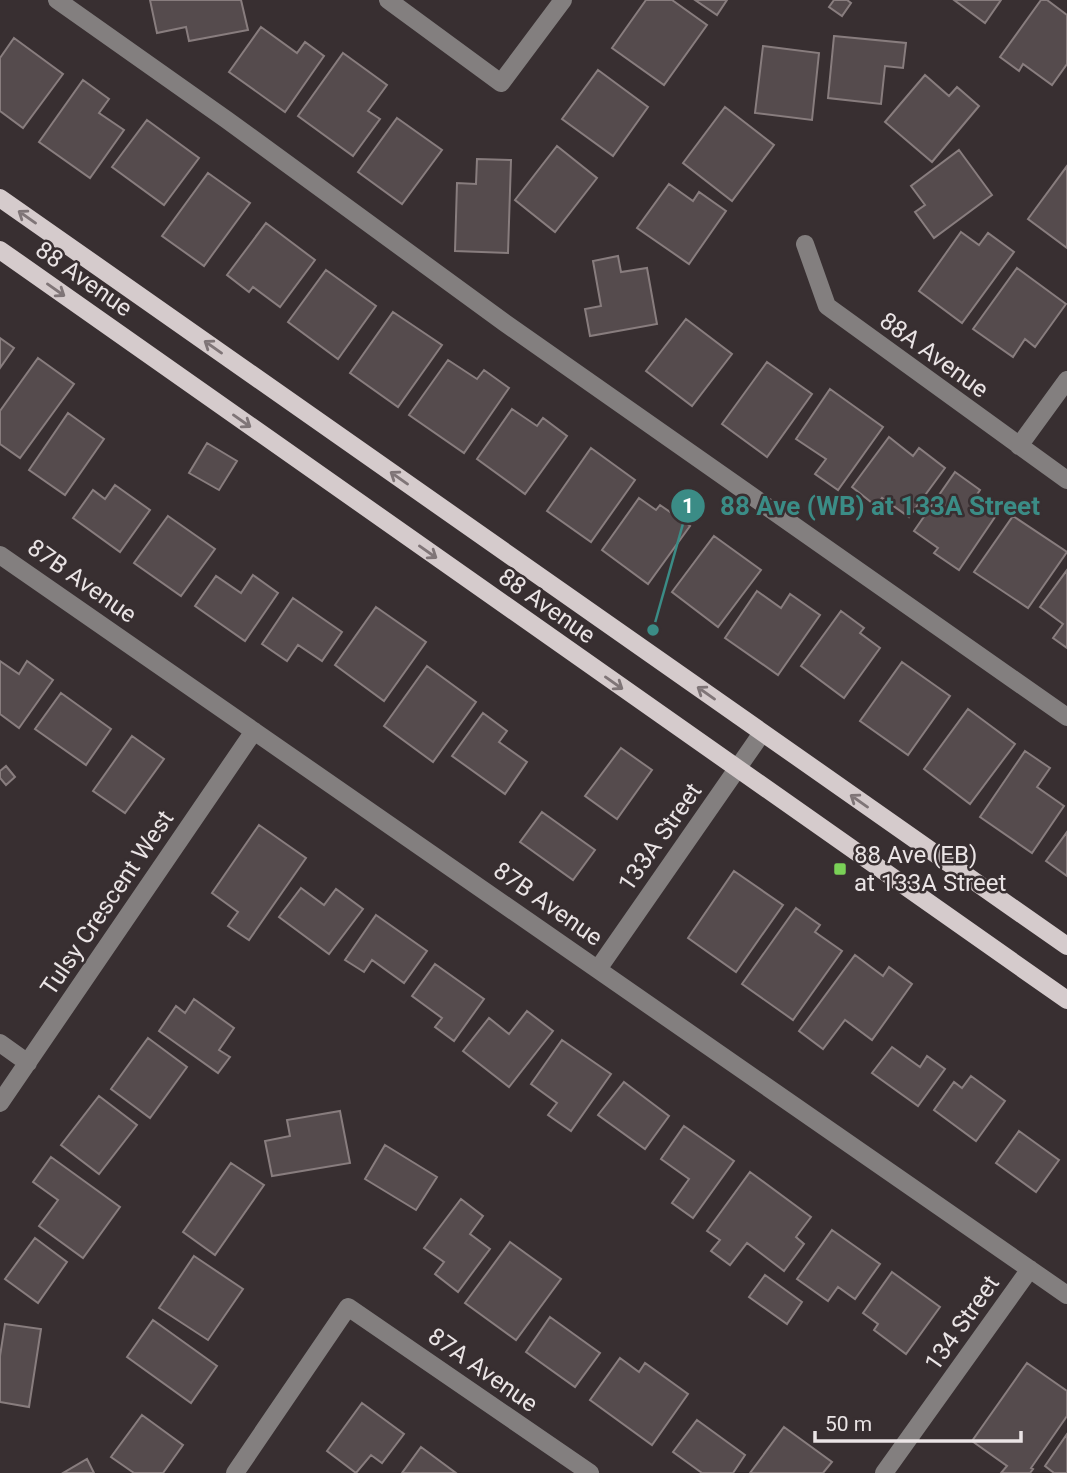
<svg xmlns="http://www.w3.org/2000/svg" width="1067" height="1473" font-family="Roboto,sans-serif">
  <rect width="100%" height="100%" fill="#382f31"/>
  <!-- building -->
  <path fill="#554b4d" stroke="#887d7e" stroke-width="2" d="M150,0H241L248,30L189,41L186,27L157,33Z
    M646,0H672L707,25L664,85L612,48Z
    M695,0H727L717,15Z
    M834,0H847L851,3L842,16L829,7Z
    M954,0H1001L985,23Z
    M1041,0H1047L1067,15V64L1052,85L1023,64L1019,71L1000,57Z
    M261,27L297,53L305,42L324,56L285,112L229,72Z
    M834,36L906,43L903,68L885,66L881,104L828,98Z
    M14,38L63,74L23,128L0,111V58Z
    M763,46L819,53L812,120L755,113Z
    M343,53L387,85L368,111L380,119L353,156L298,116Z
    M598,70L648,107L613,156L562,119Z
    M925,75L949,96L957,87L979,106L932,162L885,122Z
    M83,80L109,99L99,113L124,130L90,178L39,142Z
    M725,107L774,145L732,201L683,163Z
    M397,118L442,150L402,204L358,172Z
    M147,120L199,158L164,205L112,167Z
    M557,146L597,178L555,232L515,200Z
    M959,150L992,195L934,238L915,212L925,205L911,186Z
    M477,159L511,160L508,253L455,251L457,183L476,184Z
    M1067,166V248L1028,219Z
    M208,173L250,203L204,266L162,236Z
    M669,184L693,201L699,192L726,211L689,264L637,228Z
    M266,223L315,260L280,307L253,287L249,292L227,275Z
    M961,232L979,245L988,233L1014,252L962,323L919,291Z
    M618,256L621,272L647,268L657,324L590,336L585,309L601,306L593,261Z
    M1017,268L1066,304L1035,347L1025,339L1013,357L973,329Z
    M326,270L376,306L338,359L288,322Z
    M393,312L442,345L398,407L350,373Z
    M686,319L732,354L692,406L646,371Z
    M0,338L14,348L0,368Z
    M38,358L74,384L20,458L0,444V411Z
    M448,360L477,379L484,370L509,388L464,453L409,415Z
    M767,362L812,394L767,457L722,424Z
    M830,389L883,427L838,490L815,474L826,459L796,439Z
    M512,409L537,426L543,418L567,436L525,494L477,459Z
    M68,413L104,439L65,495L29,470Z
    M889,437L913,456L919,448L945,468L909,517L882,498L876,506L852,487Z
    M207,443L237,461L219,490L189,473Z
    M591,448L635,480L591,542L547,511Z
    M955,472L980,490L976,496L999,511L959,570L934,553L938,548L914,531Z
    M115,485L150,510L120,552L73,518L93,490L105,499Z
    M639,498L656,510L660,505L690,526L648,584L602,550Z
    M168,516L215,549L181,596L134,563Z
    M1013,516L1067,552L1028,608L974,572Z
    M714,536L761,570L718,627L672,592Z
    M1067,570V648L1053,638L1063,624L1040,607Z
    M253,575L278,593L245,641L195,606L216,576L241,593Z
    M757,591L781,608L790,594L820,615L778,675L725,638Z
    M293,598L342,632L322,661L298,645L287,661L262,644Z
    M376,607L426,642L384,701L335,665Z
    M841,611L864,628L860,633L880,648L844,698L801,666Z
    M0,661L19,674L27,661L53,680L19,728L0,714Z
    M902,662L950,696L908,755L860,721Z
    M427,666L476,702L433,762L384,726Z
    M61,693L111,729L86,765L35,729Z
    M968,709L1015,744L970,804L924,769Z
    M483,713L507,731L499,742L527,762L505,794L452,756Z
    M132,736L164,759L125,813L93,791Z
    M621,748L652,770L617,819L585,796Z
    M1025,751L1050,768L1037,787L1064,806L1032,853L980,817Z
    M6,766L15,777L6,785L0,778V771Z
    M542,812L595,850L573,880L520,842Z
    M259,825L306,858L249,940L228,926L238,912L212,893Z
    M1067,832V876L1046,861Z
    M734,871L783,905L736,972L688,938Z
    M301,888L324,905L336,889L363,909L329,954L279,917Z
    M796,908L820,925L815,932L842,951L793,1020L742,984Z
    M376,915L427,951L404,983L372,960L364,972L345,960Z
    M855,955L883,976L889,967L912,984L872,1040L845,1020L823,1049L799,1031Z
    M435,964L484,999L454,1041L435,1027L442,1018L412,996Z
    M194,999L234,1028L219,1050L230,1057L218,1073L159,1031L176,1006L185,1013Z
    M527,1011L553,1031L509,1087L463,1051L489,1018L509,1034Z
    M148,1038L187,1067L150,1118L111,1089Z
    M562,1040L611,1074L571,1131L548,1115L557,1103L531,1084Z
    M892,1047L920,1067L927,1056L945,1069L918,1106L872,1073Z
    M971,1076L1005,1101L976,1141L934,1110L954,1082L962,1088Z
    M624,1082L669,1116L645,1149L598,1115Z
    M99,1096L137,1125L99,1174L61,1145Z
    M340,1111L350,1163L272,1176L265,1141L290,1136L287,1120Z
    M684,1126L734,1161L693,1218L672,1203L689,1179L661,1159Z
    M1019,1131L1059,1160L1036,1192L996,1163Z
    M385,1145L437,1177L416,1210L365,1179Z
    M51,1157L120,1207L83,1258L39,1226L58,1200L33,1182Z
    M231,1163L264,1185L215,1255L183,1232Z
    M750,1172L811,1217L796,1237L804,1244L784,1271L747,1243L730,1265L711,1251L720,1240L707,1231Z
    M461,1199L483,1216L470,1234L490,1249L458,1292L435,1274L444,1262L424,1248Z
    M832,1230L880,1264L855,1299L838,1287L828,1301L797,1279Z
    M35,1238L67,1262L38,1303L5,1279Z
    M510,1242L561,1279L516,1340L465,1303Z
    M194,1256L243,1289L208,1340L159,1308Z
    M892,1272L940,1307L906,1354L874,1330L878,1324L863,1313Z
    M765,1275L802,1302L787,1324L749,1297Z
    M550,1317L600,1353L575,1387L526,1352Z
    M153,1320L217,1366L191,1403L127,1357Z
    M5,1324L41,1329L29,1407L0,1402V1356Z
    M620,1358L639,1372L645,1363L688,1394L652,1445L590,1400Z
    M1027,1363L1067,1391V1416L1031,1468L1033,1469L1030,1473H1001L1007,1466L972,1441Z
    M362,1403L404,1434L382,1463L371,1455L356,1473L327,1451Z
    M142,1415L183,1445L163,1473H134L111,1457Z
    M697,1420L745,1455L733,1473H702L673,1452Z
    M784,1427L832,1462L823,1473H750Z
    M1067,1434V1473H1054L1045,1466Z
    M421,1447L456,1473H402Z
    M87,1459L94,1473H63Z"/>
  <g fill="none" stroke-linecap="round" stroke-linejoin="round">
    <!-- minor -->
    <path stroke="#837f7f" stroke-width="18" d="M57,0L227,120L505,323L1067,717
      M388,0L501,83L563,0
      M805,244L827,306L1067,480
      M1019,446L1067,380
      M0,555L1067,1295
      M598,969L762,733
      M0,1043L28,1063
      M0,1103L254,731
      M235,1473L348,1307L590,1473
      M884,1473L1030,1269"/>
    <!-- major -->
    <path stroke="#d5cbcc" stroke-width="18" d="M0,198L1067,946
      M0,250L1067,1000"/>
  </g>
  <!-- one-way arrows -->
  <defs><path id="oneway-shaft" d="M-6 0H5M1.5-3L5.5 0L1.5 3" fill="none" stroke-width="1.6" stroke-linecap="round" stroke-linejoin="round" transform="scale(1.75)"/></defs>
  <g stroke="#7f7577">
    <use href="#oneway-shaft" transform="translate(27 217) rotate(-145)"/>
    <use href="#oneway-shaft" transform="translate(56 290) rotate(35)"/>
    <use href="#oneway-shaft" transform="translate(213 347) rotate(-145)"/>
    <use href="#oneway-shaft" transform="translate(242 421) rotate(35)"/>
    <use href="#oneway-shaft" transform="translate(399 478) rotate(-145)"/>
    <use href="#oneway-shaft" transform="translate(428 552) rotate(35)"/>
    <use href="#oneway-shaft" transform="translate(614 683) rotate(35)"/>
    <use href="#oneway-shaft" transform="translate(706 693) rotate(-145)"/>
    <use href="#oneway-shaft" transform="translate(859 801) rotate(-145)"/>
  </g>
  <!-- markers -->
  <rect fill="#7ad157" stroke="#382f31" stroke-width="2.5" x="833" y="862" width="14" height="14" rx="3.5"/>
  <g text-anchor="middle" stroke-width="5" stroke-linejoin="round" paint-order="stroke">
    <!-- street labels -->
    <g font-size="24" fill="#eae4e5" stroke="#382f31">
      <text transform="translate(84 279) rotate(35)" y="8">88 Avenue</text>
      <text transform="translate(934 355) rotate(36)" y="8">88A Avenue</text>
      <text transform="translate(82 581) rotate(35)" y="8">87B Avenue</text>
      <text transform="translate(547 606) rotate(35)" y="8">88 Avenue</text>
      <text transform="translate(660 837) rotate(-55)" y="8">133A Street</text>
      <text transform="translate(107 903) rotate(-56)" y="8">Tulsy Crescent West</text>
      <text transform="translate(548 904) rotate(35)" y="8">87B Avenue</text>
      <text transform="translate(962 1323) rotate(-55)" y="8">134 Street</text>
      <text transform="translate(483 1370) rotate(35)" y="8">87A Avenue</text>
    </g>
    <!-- poi labels -->
    <g font-size="24" fill="#eae4e5" stroke="#382f31" text-anchor="start">
      <text x="854" y="863">88 Ave (EB)<tspan x="854" dy="28">at 133A Street</tspan></text>
    </g>
  </g>
  <!-- callouts -->
  <path fill="none" stroke="#3b8c86" stroke-width="2.5" d="M653 630L688 506"/>
  <g fill="#3b8c86" stroke="#382f31" stroke-width="2.5">
    <circle cx="653" cy="630" r="7"/>
    <circle cx="688" cy="506" r="18"/>
  </g>
  <g font-size="21" text-anchor="middle" font-weight="bold" fill="#fff">
    <text x="688" y="513">1</text>
  </g>
  <g font-size="26" text-anchor="middle" font-weight="bold" fill="#3b8c86" stroke="#382f31" stroke-width="5" stroke-linejoin="round" paint-order="stroke">
    <text x="880" y="515">88 Ave (WB) at 133A Street</text>
  </g>
  <!-- scale -->
  <path d="M815 1431v10h206v-10" fill="none" stroke="#eae4e5" stroke-width="3.5"/>
  <text x="825" y="1431" font-size="21" fill="#eae4e5" stroke="#382f31" stroke-width="5" paint-order="stroke">50 m</text>
</svg>
